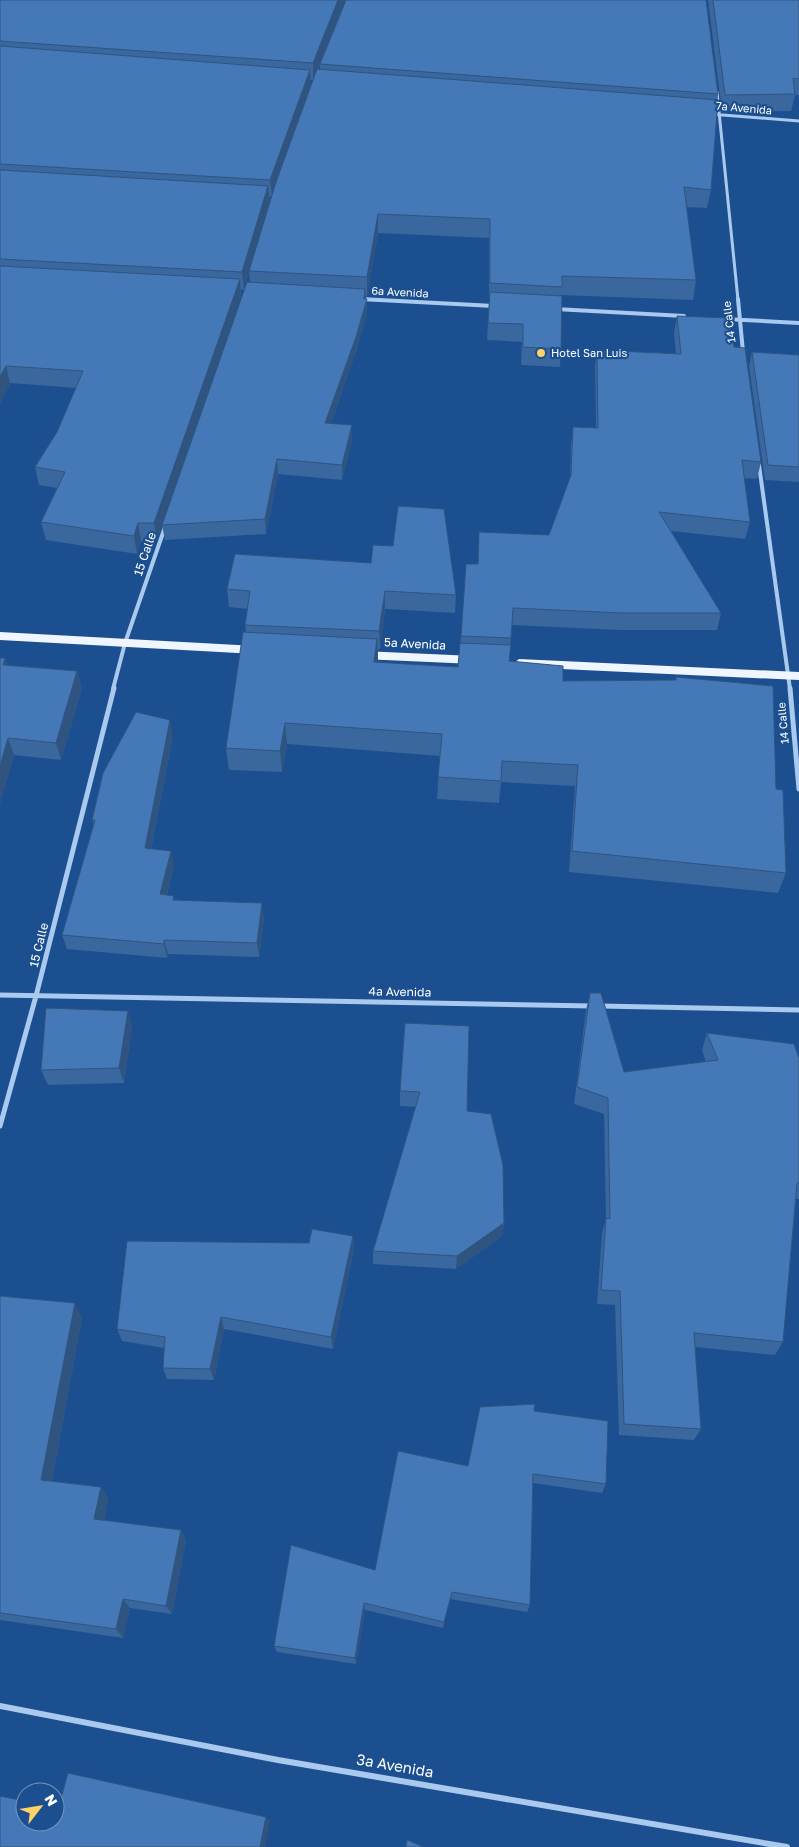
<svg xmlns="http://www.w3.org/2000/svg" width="799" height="1847" font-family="'Golos Text',sans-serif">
  <rect width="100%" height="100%" fill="#1b4f8f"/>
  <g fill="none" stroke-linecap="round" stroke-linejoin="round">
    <!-- street-far3 -->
    <path stroke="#a9c9ee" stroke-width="3" d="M717,92L738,300
      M710,114L799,121
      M360,299L382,300"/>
    <!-- street-far2 -->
    <path stroke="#a9c9ee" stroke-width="4" d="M360,299L494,306
      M738,299L743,352
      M555,309L684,316
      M725,319L799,323
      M759,465L790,689
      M113,689L125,643L165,527"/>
    <!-- street-far1 -->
    <path stroke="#a9c9ee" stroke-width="5" d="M790,688L799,789
      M0,995L592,1006
      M600,1006L799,1010
      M0,1126L36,996L114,688"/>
    <!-- street -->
    <path stroke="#a9c9ee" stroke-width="6" d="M0,1706L278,1760L787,1847"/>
    <!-- primary -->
    <path fill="#f0f6ff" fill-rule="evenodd" d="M0,632L257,646L262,650L257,654L0,640Z
      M362,651L474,656L479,660L474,664L362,659L357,655Z
      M519,659L799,672V680L519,667L514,663Z"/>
  </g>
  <!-- wall -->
  <path fill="#3a679d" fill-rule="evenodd" d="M0,0H345L318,69H320V64L718,94L711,190L707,208L686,207L696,280L693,300L561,295V349L560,367L521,365L522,342L487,340L489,303V238L378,233L367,296H366L367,314L356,351L331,424L352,440L342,480L278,474L266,534L165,540L162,525L250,282L249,272L244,290L241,289V296L157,540L141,541L137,554L46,540L41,522L57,488L39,485L35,467L57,432L76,388L10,383L0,404ZM310,80H313L311,86ZM269,197H272L270,203Z
    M708,0H799V95H795L791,111L722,112Z
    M677,316L734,347L761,462L757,479L744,478L750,522L745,539L671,531L721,613L717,630H619L512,625L509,661L563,681L676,680V677L776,789L786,873L778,893L569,872L575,786L501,782L499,803L437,799L440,756L287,744L282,772L229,770L226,748L246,632L245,625L248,609L229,607L227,589L235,554L456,595L455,613L385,609L380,649H378V663L458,667L461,636L478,564L549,535L570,479L571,444L573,427L596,428L595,367L597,350L676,354L674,333Z
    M752,352L799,355V482L765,480L749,366Z
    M0,658H5L7,665L77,671L82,688L61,760L14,755L0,803Z
    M173,736L151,849L174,866L167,895L175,901L264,918L259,957L168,954L167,958L67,949L62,935L94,825L92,820Z
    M590,993L624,1072L706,1062L702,1050L707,1033L799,1058V1199H796L783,1342L775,1355L695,1347L701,1429L694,1440L619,1435L615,1305L597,1304L602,1233L606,1219L604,1114L574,1104L586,1010Z
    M405,1023L467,1111L504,1223L502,1236L456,1269L373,1264V1251L416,1107L400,1106V1091Z
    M132,1026L124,1083L48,1085L41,1070Z
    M353,1236L354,1249L333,1349L224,1329L214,1380L167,1379L163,1368L164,1348L122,1341L117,1329L309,1243Z
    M0,1296L82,1317L52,1481L101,1487L108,1499L104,1520L181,1530L186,1541L172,1614L130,1608L123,1638L0,1620Z
    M534,1411L606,1484L602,1493L533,1483L530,1605L527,1612L450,1599L443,1628L365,1610L356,1664L277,1652L274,1646L375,1570L468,1466Z"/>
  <!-- shaded-wall -->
  <path fill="#305480" d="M338,0H345L313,80V63Z
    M310,70L311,87L272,197L270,180Z
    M268,186L270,203L244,290L242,272Z
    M378,214V233L367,296V277Z
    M240,279L241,296L157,540L154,523Z
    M365,289L367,314L356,351L326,438L325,423L364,299Z
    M6,366L10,383L0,404V377Z
    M352,425V440L342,480V465Z
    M277,459L278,474L266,534L265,519Z
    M138,523L141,541L137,554L134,536Z
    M385,591V609L380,649L379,631Z
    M377,639L378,661L374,684V662Z
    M5,658L10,676L3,665Z
    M77,671L82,688L61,760L56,743Z
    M170,720L173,736L148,863L145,848Z
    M285,723L287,744L282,772L280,751Z
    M8,738L14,755L0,803V766Z
    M171,851L174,866L163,909L160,894Z
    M262,903L264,918L259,957L257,943Z
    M164,940L168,954L167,958L164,944Z
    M128,1011L132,1026L124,1083L119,1068Z
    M504,1223L502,1236L456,1269L457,1256Z
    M353,1236L354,1249L333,1349L331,1337Z
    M75,1303L82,1317L50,1491L41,1480Z
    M221,1317L224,1329L214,1380L210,1369Z
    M101,1487L108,1499L102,1529L94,1519Z
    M181,1530L186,1541L172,1614L166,1606Z
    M123,1599L130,1608L123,1638L116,1629Z
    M364,1603L365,1610L356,1664L355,1658Z
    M266,1817L270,1821L265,1847H260Z"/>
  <!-- building -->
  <path fill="#4478b7" stroke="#305480" d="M0,0H338L313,63L0,41Z
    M346,0H706L718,94L320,64Z
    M713,0H799V79L793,78L795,94L725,95Z
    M0,46L310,70L270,180L0,164Z
    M317,69L718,100L711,190L684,187L696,280L562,276V287L490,283V219L378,214L367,277L249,271L276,182Z
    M0,170L268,186L242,272L0,259Z
    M0,266L240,279L154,523H138L134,536L41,522L65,472L35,467L57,432L83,371L6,366L0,377Z
    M247,282L365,289L364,299H367L356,337L325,423L352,425L342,465L277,459L265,519L162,525Z
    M490,292L562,296L561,349L523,347V324L488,323Z
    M677,316L730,318L734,347L745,348L761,462L742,460L750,522L659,512L721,613H622L513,608L511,638L461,636L466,564H478L479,532L549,535L571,475L573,427L598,428L597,350L681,354Z
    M752,352L799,355V467L768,465Z
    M398,506L444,509L456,595L385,591L379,631L245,625L250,591L227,589L235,554L371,563L373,545L393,546Z
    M243,632L377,639L374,662L458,667L460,643L511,645L509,661L563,666V681L676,680V677L773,686L776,789L783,790L786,873L572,851L578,765L502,761L501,781L438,777L442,734L285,723L280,751L226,748Z
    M0,658H5L3,665L77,671L56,743L8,738L0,766Z
    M136,712L170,720L145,848L171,851L160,894L174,896L173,900L262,903L257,943L164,940V944L62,935L95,820H92L103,773Z
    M590,993H601L624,1072L718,1060L707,1033L794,1044L799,1058V1183H797L783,1342L694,1333L701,1429L624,1424L620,1291L601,1290L606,1218L610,1219L608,1098L577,1087Z
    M46,1008L128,1011L119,1068L41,1070Z
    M405,1023L469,1026L467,1111L491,1114L503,1165L504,1223L457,1256L373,1251L420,1092L400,1091Z
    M312,1229L353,1236L331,1337L221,1317L210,1369L163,1368L165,1337L117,1329L127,1241L309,1243Z
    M0,1296L75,1303L41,1480L101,1487L94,1519L181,1530L166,1606L123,1599L116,1629L0,1613Z
    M535,1404L534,1411L608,1421L606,1484L533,1474L530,1605L452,1592L444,1622L364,1603L355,1658L274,1646L291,1545L375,1570L398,1451L468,1466L480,1407Z
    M68,1773L266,1817L260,1847H0V1796L25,1801V1822H55V1808L58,1809Z
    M407,1840L424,1847H406Z"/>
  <!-- markers -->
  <circle fill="#ffd166" stroke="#1b4f8f" stroke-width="2" cx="541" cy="353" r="5"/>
  <g text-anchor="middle" stroke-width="4.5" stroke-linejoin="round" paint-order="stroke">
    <!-- far-street labels -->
    <g font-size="11" fill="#fff" stroke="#1b4f8f">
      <text transform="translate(744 108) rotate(5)" y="4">7a Avenida</text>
      <text transform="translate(400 292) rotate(3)" y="4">6a Avenida</text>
      <text transform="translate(729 322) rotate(-97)" y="4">14 Calle</text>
      <text transform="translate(783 723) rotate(-95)" y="4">14 Calle</text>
    </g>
    <!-- far-poi labels -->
    <g font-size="11" fill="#fff" stroke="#1b4f8f" text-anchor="start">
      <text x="551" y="357">Hotel San Luis</text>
    </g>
    <!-- street labels -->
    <g font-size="12" fill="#fff" stroke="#1b4f8f">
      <text transform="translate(145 554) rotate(-71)" y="4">15 Calle</text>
      <text transform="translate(415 644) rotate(3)" y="4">5a Avenida</text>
      <text transform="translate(39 945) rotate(-76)" y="4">15 Calle</text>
      <text transform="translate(400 992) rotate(1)" y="4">4a Avenida</text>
    </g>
    <!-- near-street labels -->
    <g font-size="15" fill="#fff" stroke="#1b4f8f">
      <text transform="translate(395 1766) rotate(10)" y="5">3a Avenida</text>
    </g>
  </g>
  <!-- north arrow -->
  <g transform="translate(40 1807) rotate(59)"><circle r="24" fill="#1b4f8f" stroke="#7695bc"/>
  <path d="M0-4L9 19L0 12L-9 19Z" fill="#ffd166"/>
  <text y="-8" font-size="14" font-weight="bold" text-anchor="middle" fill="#ffffff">N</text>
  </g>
</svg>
